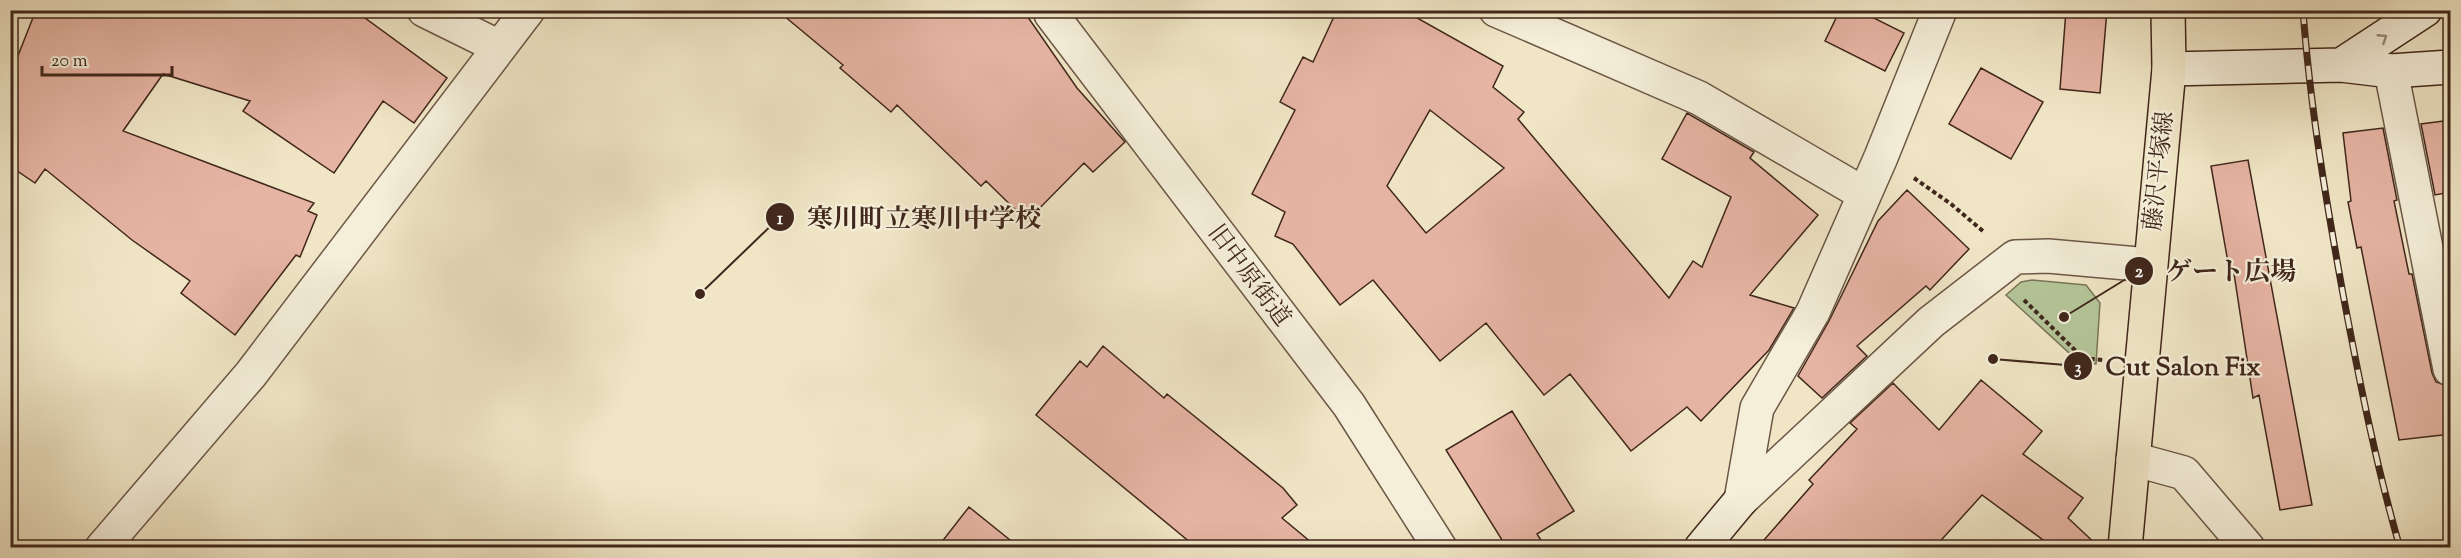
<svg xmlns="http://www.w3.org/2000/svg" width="2461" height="558" font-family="'Sorts Mill Goudy','Noto Serif JP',serif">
  <rect width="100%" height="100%" fill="#f0e6c6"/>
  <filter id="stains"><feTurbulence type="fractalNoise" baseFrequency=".00333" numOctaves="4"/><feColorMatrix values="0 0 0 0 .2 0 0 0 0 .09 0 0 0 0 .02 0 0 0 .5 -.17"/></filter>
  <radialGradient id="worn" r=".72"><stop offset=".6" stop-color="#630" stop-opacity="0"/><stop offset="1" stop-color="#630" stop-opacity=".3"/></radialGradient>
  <!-- green -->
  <path fill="#b4c699" stroke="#7a765a" stroke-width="1.5" d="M2032,280L2086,285L2100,303L2096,364L2079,362L2006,295L2021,282Z"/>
  <!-- building -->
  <path fill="#e6b4a3" stroke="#40271b" stroke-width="1.5" fill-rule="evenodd" d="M36,10H354L447,78L414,123L383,101L334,173L243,111L250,101L163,74L123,131L314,203L308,211L317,215L300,257L296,255L235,335L181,293L190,281L132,240L45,169L35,183L10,166V76Z
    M777,10H1023L1077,88L1125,142L1093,172L1084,163L1027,221L986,181L981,186L897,105L891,112L840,68L843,65Z
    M1337,10H1403L1503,66L1493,87L1524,112L1518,119L1669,298L1693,261L1702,267L1731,197L1662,159L1687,113L1754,152L1750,158L1818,215L1750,295L1794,308L1769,350L1701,421L1687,407L1631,451L1570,374L1544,395L1486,323L1440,361L1373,280L1340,305L1293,244L1275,236L1285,212L1252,194L1295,110L1280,102L1303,57L1313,62ZM1430,110L1504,168L1426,233L1387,186Z
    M1840,10H1858L1904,33L1885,71L1825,41Z
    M2066,10H2107L2100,93L2060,89Z
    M1981,68L2043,102L2011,159L1949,124Z
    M2451,120V192L2435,195L2421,124Z
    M2383,128L2397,200L2394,201L2409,274H2412L2432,373L2436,382L2451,387V434L2399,440L2361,247L2357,248L2348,202L2351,201L2343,133Z
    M2248,160L2312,505L2280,510L2259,395L2253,398L2233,267L2229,268L2211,166Z
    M1907,190L1969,249L1930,290L1926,286L1857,346L1867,356L1822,398L1798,376L1829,321L1878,221Z
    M1103,346L1164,398L1167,394L1283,488L1297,505L1282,518L1318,548H1197L1036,415L1080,361L1087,367Z
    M1981,380L2042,431L2023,454L2083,498L2068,518L2100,548H2054L1982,495L1934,548H1757L1813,484L1809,480L1857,429L1850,423L1893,383L1939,430Z
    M1512,411L1574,511L1537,534L1546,548H1507L1446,450Z
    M969,507L1020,548H937Z"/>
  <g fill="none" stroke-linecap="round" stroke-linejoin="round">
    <defs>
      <path id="street" d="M424,10L499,47
        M1051,10V14L1349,405L1440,548
        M1496,10L1699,98L1864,194
        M2391,71L2450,369
        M2133,459L2184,473L2248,548
        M1741,500L1757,408L1813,312L1881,157L1940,10
        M1741,500L1931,322L2015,257L2048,256L2149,265
        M102,548L251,374L528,10"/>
      <path id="secondary" d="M2341,65L2425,10
        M2169,69L2341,65L2391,71L2450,67
        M1701,548L1741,500"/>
      <path id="primary" d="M2125,548L2169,69L2168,10"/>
    </defs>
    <!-- street casing -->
    <use href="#street" stroke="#6c5746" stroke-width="36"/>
    <!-- secondary casing -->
    <use href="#secondary" stroke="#40271b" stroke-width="36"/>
    <!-- primary casing -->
    <use href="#primary" stroke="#40271b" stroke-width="36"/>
    <!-- path -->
    <path stroke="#40271b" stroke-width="4" stroke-dasharray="4.5 3" stroke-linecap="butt" d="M1914,178L1951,204L1984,232
      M2024,300L2083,358L2103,360"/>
    <!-- street -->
    <use href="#street" stroke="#f5efda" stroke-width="33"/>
    <!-- secondary -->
    <use href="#secondary" stroke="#f5efda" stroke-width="33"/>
    <!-- primary -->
    <use href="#primary" stroke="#f0e6c6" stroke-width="33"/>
    <defs>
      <path id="rail" d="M2303,10C2310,106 2326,200 2343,294C2359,379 2376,465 2400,548"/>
    </defs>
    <!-- rail casing -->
    <use href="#rail" stroke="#40271b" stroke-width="7"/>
    <!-- rail -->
    <use href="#rail" stroke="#f5efda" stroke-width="4.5" stroke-dasharray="14" stroke-linecap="butt"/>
  </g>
  <!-- one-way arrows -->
  <defs><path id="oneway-chevron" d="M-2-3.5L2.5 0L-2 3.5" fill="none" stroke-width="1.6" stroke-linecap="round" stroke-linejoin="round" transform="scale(1.5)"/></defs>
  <use stroke="#9a8b7a" href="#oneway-chevron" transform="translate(2383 38) rotate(-33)"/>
  <g text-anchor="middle" stroke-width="4.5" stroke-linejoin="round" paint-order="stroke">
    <!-- street labels -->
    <g font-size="24" fill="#40271b" stroke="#f5efda">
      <text transform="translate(2158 171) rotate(-84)" y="8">藤沢平塚線</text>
      <text transform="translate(1250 275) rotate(53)" y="8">旧中原街道</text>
    </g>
  </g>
  <!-- callouts -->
  <path fill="none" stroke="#40271b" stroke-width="2" d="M700 294L780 217M2064 317L2139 271M1993 359L2078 366"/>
  <g fill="#40271b" stroke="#f5efda" stroke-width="2">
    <circle cx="700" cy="294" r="6"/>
    <circle cx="2064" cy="317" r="6"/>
    <circle cx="1993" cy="359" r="6"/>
    <circle cx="780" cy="217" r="15"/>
    <circle cx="2139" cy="271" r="15"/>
    <circle cx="2078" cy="366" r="15"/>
  </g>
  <g font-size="18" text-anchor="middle" font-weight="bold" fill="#fff">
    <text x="780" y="224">1</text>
    <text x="2139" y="277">2</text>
    <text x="2078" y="373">3</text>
  </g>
  <g font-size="26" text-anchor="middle" font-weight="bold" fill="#40271b" stroke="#f5efda" stroke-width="4.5" stroke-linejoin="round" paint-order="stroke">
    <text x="924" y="227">寒川町立寒川中学校</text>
    <text x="2231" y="280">ゲート広場</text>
    <text x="2183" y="375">Cut Salon Fix</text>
  </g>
  <!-- margin -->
  <rect width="2461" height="558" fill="none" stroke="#f0e6c6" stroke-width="36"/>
  <rect x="12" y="12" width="2437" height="534" fill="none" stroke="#40271b" stroke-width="3"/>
  <rect x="18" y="18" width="2425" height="522" fill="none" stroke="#40271b" stroke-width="1.5"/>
  <!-- scale -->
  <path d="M42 66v9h130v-9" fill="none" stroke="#40271b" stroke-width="3"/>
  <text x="51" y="66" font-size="18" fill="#40271b" stroke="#f5efda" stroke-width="4.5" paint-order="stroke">20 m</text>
  <rect width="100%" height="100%" filter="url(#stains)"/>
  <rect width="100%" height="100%" fill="url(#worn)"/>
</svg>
